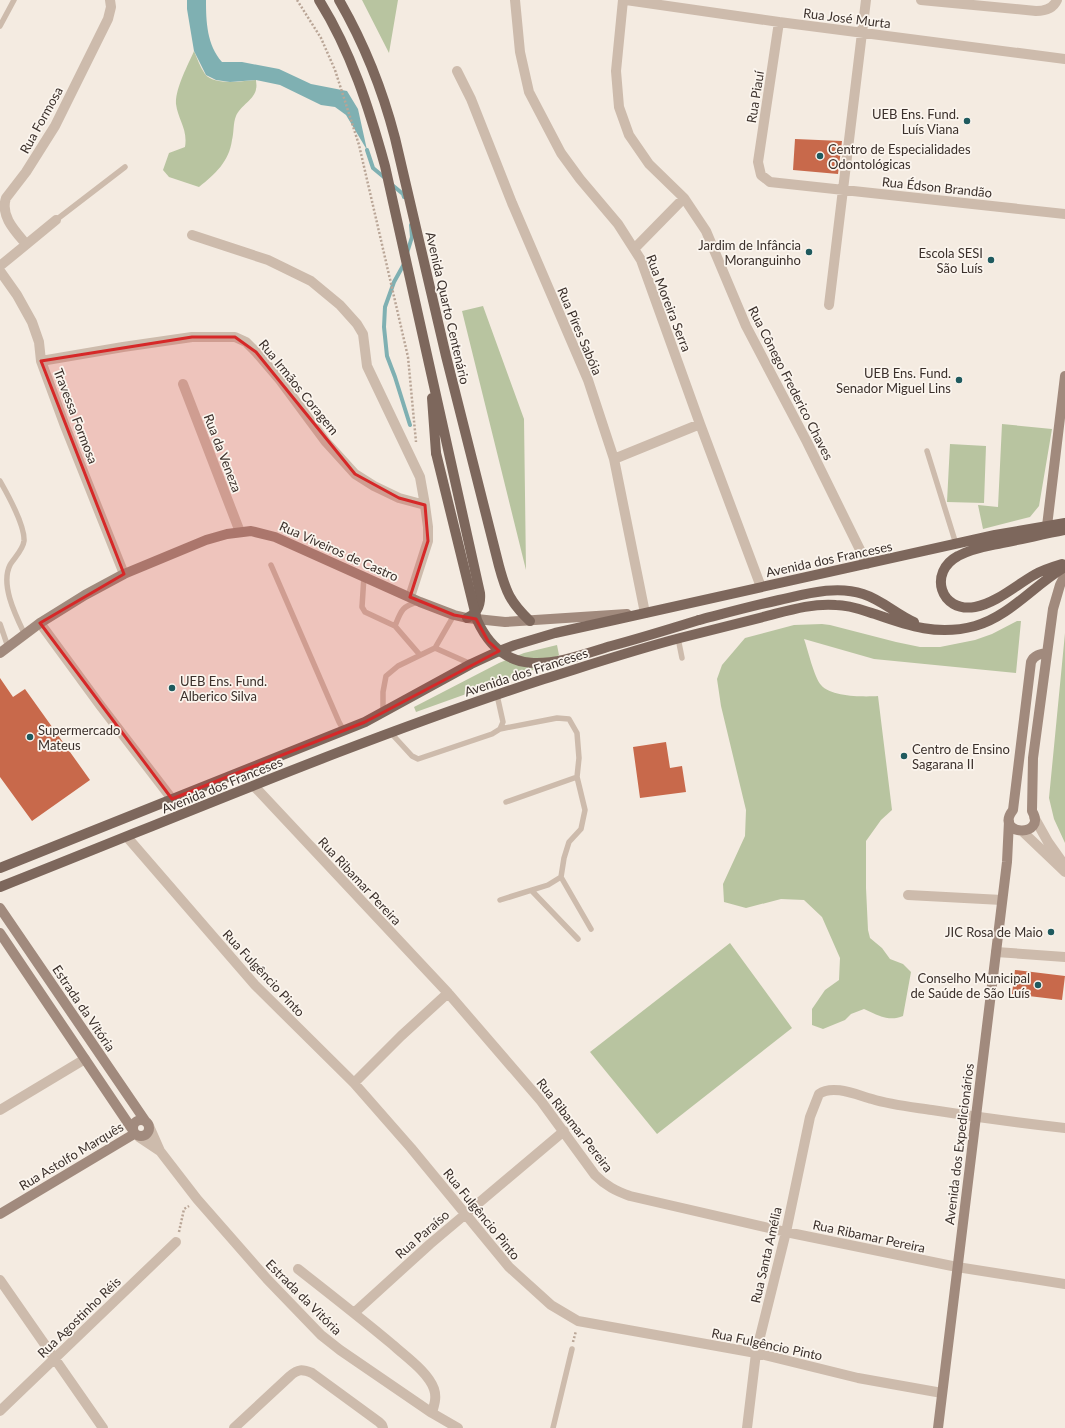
<svg xmlns="http://www.w3.org/2000/svg" width="1065" height="1428" font-family="Lato,sans-serif">
  <rect width="100%" height="100%" fill="#f4ebe1"/>
  <!-- green -->
  <path fill="#b8c4a0" d="M362,0H398L389,53Z
    M194,51C197,58 200,67 205,74C214,86 243,81 256,80C256,82 257,86 256,89C255,99 240,106 236,116C233,123 234,133 232,140C229,162 215,174 199,187L169,177L163,170L169,153L185,147C188,129 178,120 176,104C175,89 188,65 194,51Z
    M483,306L524,419L526,570L462,311Z
    M1002,424L1052,429L1039,506L1030,517L983,529L978,505L998,507Z
    M950,444L986,446L984,503L947,502Z
    M1017,621H1021L1016,673L874,659L804,639C808,650 814,677 821,685C831,697 864,697 878,696L892,810L881,820L866,841V888L868,930L870,938L882,948L890,959L903,964L911,972L903,1016C889,1022 877,1015 864,1009L851,1014L845,1020L823,1029L812,1025V1009L825,990L839,980L840,958L822,917L804,900L781,899L746,908L724,902L723,884L745,836L746,810L721,706L717,679L722,665L745,638L794,625L822,624L830,625L896,642L920,647H940L975,640L992,634Z
    M1065,633V843L1054,819L1049,798Z
    M557,645L559,655L541,667L416,712L414,707L499,663L524,653Z
    M730,943L792,1028L657,1134L590,1052Z"/>
  <!-- water -->
  <path fill="#7fb0b2" d="M187,0H206C206,22 207,45 222,62H242L279,69L311,84L347,91L358,109L367,150L346,115L335,107L321,105L280,85L256,80L230,82L216,80L206,75L194,51L187,9Z"/>
  <g fill="none" stroke-linecap="round" stroke-linejoin="round">
    <!-- stream -->
    <path stroke="#7fb0b2" stroke-width="4" d="M367,150L373,168L385,178
      M391,184L403,194L404,197
      M407,253L412,237L411,225
      M404,264L394,282L385,307L384,327L387,356L395,377L410,425"/>
  </g>
  <!-- building -->
  <path fill="#c8694b" d="M795,139L842,141L838,174L793,170Z
    M0,678L13,697L25,689L90,780L32,821L0,777Z
    M666,742L670,768L682,766L686,792L640,798L633,747Z
    M1015,970L1065,976L1062,1000L1012,994Z"/>
  <g fill="none" stroke-linecap="round" stroke-linejoin="round">
    <!-- path -->
    <path stroke="#b9a596" stroke-width="2.5" stroke-dasharray="2 2" stroke-linecap="butt" d="M297,0L321,38L335,70L359,145L408,357L416,442
      M179,1232L184,1209L189,1206
      M573,1342L576,1331"/>
    <!-- lane -->
    <path stroke="#cdbbac" stroke-width="5.5" d="M0,26L14,0
      M56,220L125,167
      M927,451L956,544
      M0,481C8,495 25,526 24,541C23,550 14,558 10,565C0,585 16,616 25,635
      M271,565L339,722L344,731
      M364,576L362,607L365,612L395,626C401,611 402,606 418,602
      M0,624L8,647
      M395,626L420,655
      M678,638L682,658
      M435,648L471,664
      M383,713V692L386,676L398,666L435,648L454,615
      M500,729L557,718L569,719L577,733L579,758L577,777L506,802
      M390,732L412,756L418,759L492,734L500,729L503,722L497,695
      M561,877L591,929
      M532,891L578,939
      M500,900L548,885L561,877L564,858L569,842L581,829L585,810L577,777
      M553,1428L572,1349"/>
    <!-- street -->
    <path stroke="#cdbbac" stroke-width="10" d="M515,0L520,52L529,92L561,153L580,179L618,224L641,260L700,424L761,587
      M623,0L616,71L619,107L629,135L649,164L684,198L706,231L746,326L807,442L867,564
      M626,0L779,22L1065,59
      M921,0L1036,11C1045,11 1053,9 1057,0
      M779,22L758,162L761,175L770,182L1065,214
      M457,71L471,99L512,203L588,380L614,459L645,613
      M192,235L268,260L311,281L340,305L357,324L363,334L367,366L420,477L425,505L428,527V541L410,597
      M26,244C15,231 0,216 6,198L26,172L55,126L108,19L111,7L110,0
      M634,249L684,198
      M0,266L56,220
      M0,271L17,295L32,322L39,342L41,361L65,426L124,574
      M829,305L866,0
      M41,361L123,347L192,337H235L246,342L256,352L280,380L326,442L355,474L374,486L399,498L425,505
      M183,384L240,532
      M614,459L700,424
      M40,623L100,705L172,799
      M254,786L448,993L541,1101L595,1175C606,1186 616,1191 630,1196L786,1232L957,1267L1065,1284
      M1034,817L1048,842L1065,866
      M1022,831L1065,872
      M127,837L255,985L354,1083L411,1148L509,1267L551,1305L578,1321L756,1353L858,1378L942,1393
      M908,895L1002,900
      M996,952L1065,957
      M354,1083L401,1036L448,993
      M0,1110L85,1059
      M149,1126L160,1151L197,1199L267,1279L321,1335L340,1350L432,1413L458,1428
      M139,1137L160,1151
      M298,1269C330,1294 362,1319 393,1345C406,1357 428,1372 434,1389C437,1398 434,1405 432,1413
      M0,1280L103,1428
      M354,1313L430,1244L564,1131
      M0,1411L176,1242
      M234,1428L290,1376C298,1369 302,1369 312,1373L379,1422L382,1425L383,1428
      M747,1428L756,1353L786,1232L810,1117L819,1094C833,1084 857,1095 872,1099C891,1105 912,1107 932,1110C976,1117 1020,1123 1065,1128"/>
    <!-- secondary -->
    <path stroke="#a18a7d" stroke-width="10" d="M1047,526L1065,376
      M0,653L40,623L85,595L124,574L206,540L227,534L251,531L275,537L420,602L454,615L467,618L505,622L627,614
      M1047,653C1040,654 1034,655 1031,662L1013,810C993,836 1048,838 1032,811L1033,758L1053,609L1060,585L1065,575
      M0,908L146,1122
      M0,933L132,1129
      M133 1128a8 8 0 1 1 16 0a8 8 0 1 1-16 0Z
      M0,1214L134,1134
      M938,1428L1007,862L1009,821"/>
    <!-- primary -->
    <path stroke="#7d675c" stroke-width="10" d="M319,0C351,51 369,108 385,166L480,593C481,604 478,613 467,618
      M339,0C365,45 382,88 395,138L446,356L499,566C506,592 510,602 530,621
      M432,398L436,453
      M1062,564C1052,567 1042,570 1034,575C1015,586 996,603 975,607C940,613 928,572 958,556C972,548 988,546 1002,543C1023,539 1044,534 1065,530
      M699,620C726,613 752,606 779,600C806,594 836,585 863,594C882,600 896,614 914,622
      M0,868L365,722L471,664L497,652L515,645L555,633L614,620L995,535L1065,523
      M0,887C180,816 359,739 544,679C589,665 634,650 680,638C708,631 736,624 763,617C787,611 811,603 836,605C850,605 862,610 875,614C909,626 938,636 975,626C1010,616 1034,585 1065,567"/>
    <!-- primary-bridge -->
    <path stroke="#7d675c" stroke-width="10" d="M436,453L477,620C506,684 559,662 611,646C641,638 670,629 699,620"/>
  </g>
  <!-- marked area -->
  <path fill="#d62828" fill-opacity="0.2" stroke="#d62828" stroke-width="3" stroke-linejoin="round" d="M192,337H235L256,352L355,474L399,498L425,505L428,541L410,597L454,615L476,619L488,641L499,651L365,722L172,799L40,623L124,574L41,361Z"/>
  <!-- markers -->
  <g fill="#1f5a5e" stroke="#fbf5ee" stroke-width="1.5">
    <circle cx="967" cy="121" r="4"/>
    <circle cx="820" cy="156" r="4"/>
    <circle cx="809" cy="252" r="4"/>
    <circle cx="991" cy="260" r="4"/>
    <circle cx="959" cy="380" r="4"/>
    <circle cx="172" cy="688" r="4"/>
    <circle cx="30" cy="737" r="4"/>
    <circle cx="904" cy="756" r="4"/>
    <circle cx="1051" cy="932" r="4"/>
    <circle cx="1038" cy="985" r="4"/>
  </g>
  <g text-anchor="middle" stroke-width="3.5" stroke-linejoin="round" paint-order="stroke">
    <!-- street labels -->
    <g font-size="13" fill="#3b302b" stroke="#fbf5ee">
      <text transform="translate(847 18) rotate(7)" y="5">Rua José Murta</text>
      <text transform="translate(755 97) rotate(-81)" y="5">Rua Piauí</text>
      <text transform="translate(41 120) rotate(-61)" y="5">Rua Formosa</text>
      <text transform="translate(937 187) rotate(6)" y="5">Rua Édson Brandão</text>
      <text transform="translate(669 303) rotate(69)" y="5">Rua Moreira Serra</text>
      <text transform="translate(448 308) rotate(77)" y="5">Avenida Quarto Centenário</text>
      <text transform="translate(580 331) rotate(67)" y="5">Rua Píres Sabóia</text>
      <text transform="translate(791 383) rotate(63)" y="5">Rua Cônego Frederico Chaves</text>
      <text transform="translate(299 387) rotate(51)" y="5">Rua Irmãos Coragem</text>
      <text transform="translate(76 416) rotate(69)" y="5">Travessa Formosa</text>
      <text transform="translate(223 453) rotate(69)" y="5">Rua da Veneza</text>
      <text transform="translate(339 551) rotate(24)" y="5">Rua Viveiros de Castro</text>
      <text transform="translate(829 559) rotate(-12)" y="5">Avenida dos Franceses</text>
      <text transform="translate(526 672) rotate(-18)" y="5">Avenida dos Franceses</text>
      <text transform="translate(222 785) rotate(-22)" y="5">Avenida dos Franceses</text>
      <text transform="translate(360 881) rotate(47)" y="5">Rua Ribamar Pereira</text>
      <text transform="translate(264 973) rotate(47)" y="5">Rua Fulgêncio Pinto</text>
      <text transform="translate(84 1008) rotate(56)" y="5">Estrada da Vitória</text>
      <text transform="translate(575 1125) rotate(52)" y="5">Rua Ribamar Pereira</text>
      <text transform="translate(959 1144) rotate(-83)" y="5">Avenida dos Expedicionários</text>
      <text transform="translate(71 1156) rotate(-31)" y="5">Rua Astolfo Marquês</text>
      <text transform="translate(482 1214) rotate(51)" y="5">Rua Fulgêncio Pinto</text>
      <text transform="translate(422 1234) rotate(-41)" y="5">Rua Paraíso</text>
      <text transform="translate(869 1236) rotate(12)" y="5">Rua Ribamar Pereira</text>
      <text transform="translate(766 1255) rotate(-77)" y="5">Rua Santa Amélia</text>
      <text transform="translate(304 1297) rotate(45)" y="5">Estrada da Vitória</text>
      <text transform="translate(79 1317) rotate(-44)" y="5">Rua Agostinho Réis</text>
      <text transform="translate(767 1344) rotate(12)" y="5">Rua Fulgêncio Pinto</text>
    </g>
    <!-- poi labels -->
    <g font-size="13" fill="#3b302b" stroke="#fbf5ee" text-anchor="end">
      <text x="959" y="119">UEB Ens. Fund.<tspan x="959" dy="15">Luís Viana</tspan></text>
      <text x="828" y="154" text-anchor="start">Centro de Especialidades<tspan x="828" dy="15">Odontológicas</tspan></text>
      <text x="801" y="250">Jardim de Infância<tspan x="801" dy="15">Moranguinho</tspan></text>
      <text x="983" y="258">Escola SESI<tspan x="983" dy="15">São Luís</tspan></text>
      <text x="951" y="378">UEB Ens. Fund.<tspan x="951" dy="15">Senador Miguel Lins</tspan></text>
      <text x="180" y="686" text-anchor="start">UEB Ens. Fund.<tspan x="180" dy="15">Alberico Silva</tspan></text>
      <text x="38" y="735" text-anchor="start">Supermercado<tspan x="38" dy="15">Mateus</tspan></text>
      <text x="912" y="754" text-anchor="start">Centro de Ensino<tspan x="912" dy="15">Sagarana II</tspan></text>
      <text x="1043" y="937">JIC Rosa de Maio</text>
      <text x="1030" y="983">Conselho Municipal<tspan x="1030" dy="15">de Saúde de São Luís</tspan></text>
    </g>
  </g>
</svg>
